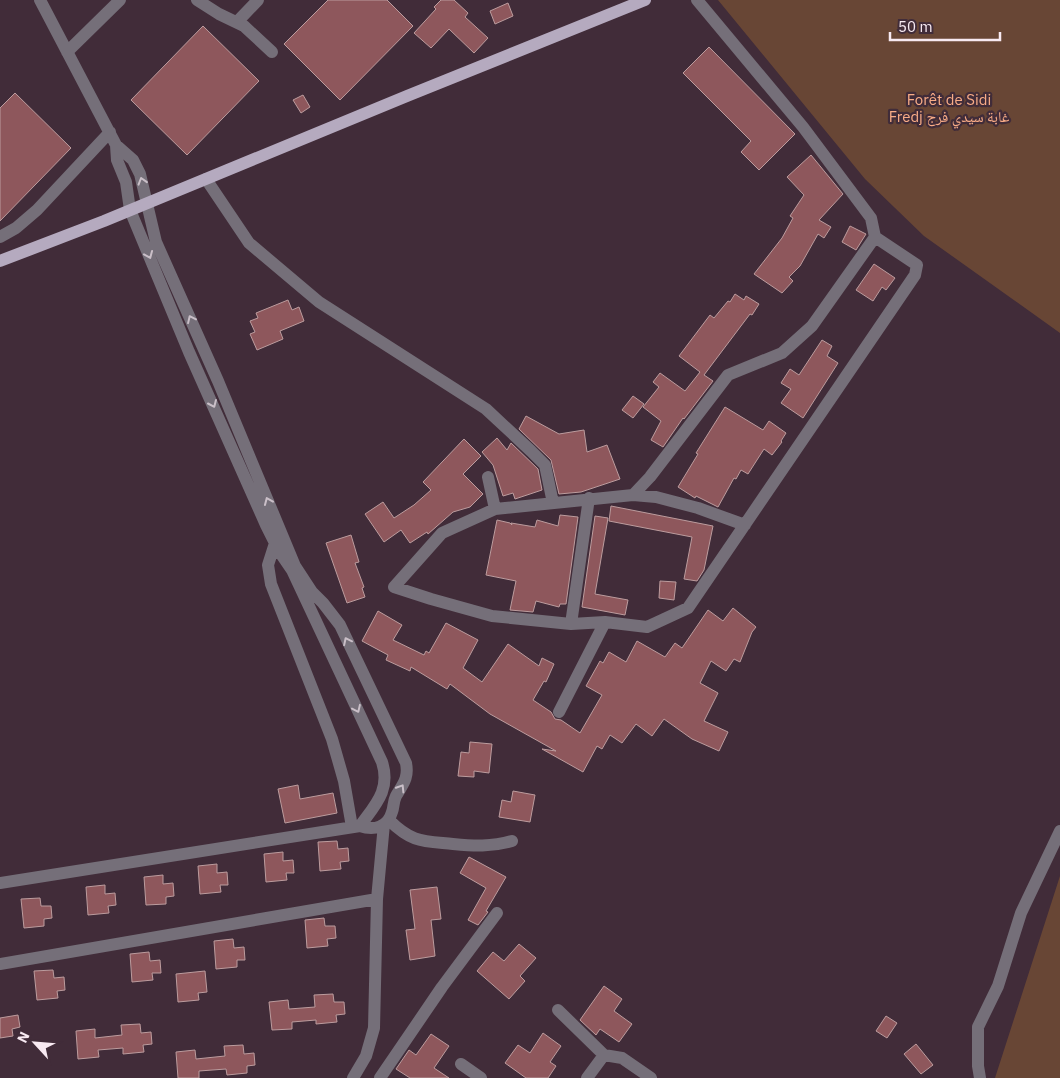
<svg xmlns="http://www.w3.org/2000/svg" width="1060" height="1078" font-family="'IBM Plex Sans','Noto Naskh Arabic',sans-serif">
  <rect width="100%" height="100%" fill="#412c39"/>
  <!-- green -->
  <path fill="#684635" d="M718,0H1060V333L924,236L865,179Z
    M1060,876V1078H995Z"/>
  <!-- building -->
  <path fill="#8e575c" stroke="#bc9c9e" d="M328,0H387L413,26L340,100L284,44Z
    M441,0H454L468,13L465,17L488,38L474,53L449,29L431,48L414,33L436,9L434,7Z
    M508,3L513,16L495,24L490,11Z
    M203,26L259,81L187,155L131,100Z
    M709,47L795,134L759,170L741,152L751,141L683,73Z
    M15,93L71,148L0,221V108Z
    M303,95L310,107L301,113L293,100Z
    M811,155L843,194L819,220L831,227L824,238L818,234L800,266L789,277L793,281L782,293L754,274L782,238L793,218L790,216L804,195L787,177Z
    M850,226L866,234L856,250L842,242Z
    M874,264L895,278L886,290L882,287L873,301L856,290Z
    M735,294L744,300L746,296L759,304L752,315L750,314L704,375L713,381L684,419L683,418L663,447L651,440L661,421L643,407L659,387L653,382L660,373L685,391L700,372L679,356L710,315L714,318L728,301L730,302Z
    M288,300L292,310L299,307L304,321L280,331L283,339L257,350L250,334L255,332L250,321L258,318L256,313Z
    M822,340L832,346L827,356L838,363L803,418L781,403L791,389L781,383L790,369L799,375Z
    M633,396L644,404L633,418L622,410Z
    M725,407L763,430L769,421L786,433L781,441L782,442L772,455L764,449L748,474L741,470L736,479L734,478L718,507L696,496L695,498L678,487L698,454L696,453Z
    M526,416L559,434L584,430L587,452L607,445L620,479L581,492L559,494L551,460L519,429Z
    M497,438L507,450L511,443L538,469L542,490L515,499L513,493L503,496L493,465L482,452Z
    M464,439L481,456L463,474L483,494L470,507L453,512L428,534L427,532L410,543L401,530L384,542L365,514L383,502L394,518L414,505L431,490L423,482Z
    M611,506L713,526L704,570L697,581L684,579L692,537L609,521Z
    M560,515L578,517L566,604H560L559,607L536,601L533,612L510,610L516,581L486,575L497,520L510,523L512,525L511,523L535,527L537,520L558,526Z
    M595,516L608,518L595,594L628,600L625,615L582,607Z
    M351,535L359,562L355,563L364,587L362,588L365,597L347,603L326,543Z
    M660,581L676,582L674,600L659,598Z
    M733,608L756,627L752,632L740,662L734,659L726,671L711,661L700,683L718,693L704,721L728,732L719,751L692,739L664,719L652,736L636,724L622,743L610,735L602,749L597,746L583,772L542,749L556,751L490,714L450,684L447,689L411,667L410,671L386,660L388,655L362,641L378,611L402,625L393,640L424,655L426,651L429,653L446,623L478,640L463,668L482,682L508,644L539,666L542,658L554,664L546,682L544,681L533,700L551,712L555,719L561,720L580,733L602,695L586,686L600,661L603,663L609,652L626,662L637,641L665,657L675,643L682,648L708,610L723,621Z
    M470,742L492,744L489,773L474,771V777L458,776L461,752L469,753Z
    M298,785L300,799L333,793L337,813L285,823L278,789Z
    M513,791L535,795L530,822L499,817L502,800L511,802Z
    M337,841L338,849L348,848L349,861L340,862L341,869L320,871L318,842Z
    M283,852V861L293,860L294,873H286L287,880L266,882L264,854Z
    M469,857L506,877L486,911L488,912L478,925L468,920L486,888L460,873Z
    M217,864V873L227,872L228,885H220L221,892L200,894L198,866Z
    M163,875V884L173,883L174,896L166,897V904L146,905L144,877Z
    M105,885V894L115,893L116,905L108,906L109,913L88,915L86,887Z
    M437,887L441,919L431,920L435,956L410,960L406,930L415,929L410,890Z
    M40,898L41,906H51L52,918L44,919V926L24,928L21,899Z
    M324,918L325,926H335L336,938L327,939L328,946L307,948L305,920Z
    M233,939L234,948L244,947L245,960H237V967L216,969L214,941Z
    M519,944L536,958L520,976L525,981L509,999L477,971L493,952L504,961Z
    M149,952L150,961L160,960L161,973H152L153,980L132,982L130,954Z
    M53,970L54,978L64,977L65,990L57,991L58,998L37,1000L34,971Z
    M205,971L207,992L198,993L199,1000L178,1002L176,974Z
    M604,986L622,999L614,1011L632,1024L619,1042L600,1029L596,1035L580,1020Z
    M333,994L334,1002H344L345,1014L336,1015L337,1022L316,1024V1020L292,1022V1029L272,1030L269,1002L288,1000L289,1009L315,1007L314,995Z
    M18,1015L20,1027L12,1029L13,1036L0,1038V1018Z
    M886,1016L897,1023L887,1038L876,1031Z
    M140,1024L141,1033L151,1032L152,1044L143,1045L144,1052L123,1054V1048L98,1050L99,1057L78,1059L76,1031L95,1029V1038L122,1035L121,1025Z
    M543,1033L561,1046L550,1062L556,1066L548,1078H526L505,1063L518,1045L530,1053Z
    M431,1034L449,1046L434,1068L449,1078H410L396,1069L409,1050L416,1055Z
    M916,1044L933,1065L921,1074L904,1054Z
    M243,1045L244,1054L254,1053L255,1065L247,1066V1073L227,1075L226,1069L199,1071V1078H178L176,1052L195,1050L196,1059L225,1056L224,1046Z"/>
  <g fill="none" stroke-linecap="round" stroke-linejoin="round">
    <!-- minor -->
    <path stroke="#756f79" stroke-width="12" d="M40,0L116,145L117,160L126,182L130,210L189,352L266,525L279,551L292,570L382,762C391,790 375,805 360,826
      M197,0L219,14L244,26L272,52
      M697,0L803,127L871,218L875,237L917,265L915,275L688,608L647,627L605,622L571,624L492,616L431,599L394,587L442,533L495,509L633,495L656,497L698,508L745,525
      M237,22L258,0
      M67,52L120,0
      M206,179L249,243L319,302L486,409L531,451L545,465L553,503
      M0,237L16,228L37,210L110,132
      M488,477L495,509
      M633,495L650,477L728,375L782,353L812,326L875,237
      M275,543L268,565L271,584L332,739L344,781L352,827
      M571,624L589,498
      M559,712L605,622
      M389,820C412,843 423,841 453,844C474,846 491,847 512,841
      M0,883L360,826C374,831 388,827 392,812C394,807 393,802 396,796C403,784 409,778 406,763L340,625L323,603L312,592L295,566L218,381L156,242L140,174L133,160L116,145
      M0,964L377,899
      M558,1010L604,1055L622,1058L651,1078
      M461,1064L481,1078
      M353,1078L366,1056L374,1028L377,899L384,824
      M380,1078L442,987L497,913
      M587,1078L604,1055
      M980,1078L978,1066V1027L998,986L1021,913L1060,831"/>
    <!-- major -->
    <path stroke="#b5aabf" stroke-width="12" d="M0,261L104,221L407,96L645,0"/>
  </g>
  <!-- one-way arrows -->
  <defs><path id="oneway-chevron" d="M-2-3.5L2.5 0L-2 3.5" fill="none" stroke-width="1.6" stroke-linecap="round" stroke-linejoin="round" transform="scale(1.25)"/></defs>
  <g stroke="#cabfc8">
    <use href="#oneway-chevron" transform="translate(142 181) rotate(-107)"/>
    <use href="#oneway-chevron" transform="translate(149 255) rotate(67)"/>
    <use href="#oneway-chevron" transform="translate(191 319) rotate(-115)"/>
    <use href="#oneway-chevron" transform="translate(213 404) rotate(66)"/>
    <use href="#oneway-chevron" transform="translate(268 501) rotate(-113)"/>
    <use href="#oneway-chevron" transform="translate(347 641) rotate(-116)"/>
    <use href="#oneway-chevron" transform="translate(357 709) rotate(65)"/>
    <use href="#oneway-chevron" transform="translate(401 788) rotate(-58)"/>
  </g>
  <g text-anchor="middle" stroke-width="4.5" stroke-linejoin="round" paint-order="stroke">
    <!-- park labels -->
    <g font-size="15" fill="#f9ac87" stroke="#412c39">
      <text x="949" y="105">Forêt de Sidi<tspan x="949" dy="17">Fredj غابة سيدي فرج</tspan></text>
    </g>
  </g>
  <!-- north arrow -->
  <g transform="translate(35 1043) rotate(296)" stroke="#412c39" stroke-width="4" paint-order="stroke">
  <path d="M0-4L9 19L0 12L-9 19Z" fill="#f8eaf2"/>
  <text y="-8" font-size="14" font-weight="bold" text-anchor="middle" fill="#f8eaf2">N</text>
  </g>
  <!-- scale -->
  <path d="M890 32v8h110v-8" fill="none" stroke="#f8eaf2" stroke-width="2.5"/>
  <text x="898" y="32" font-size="15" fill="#f8eaf2" stroke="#412c39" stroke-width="4" paint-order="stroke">50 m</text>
</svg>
